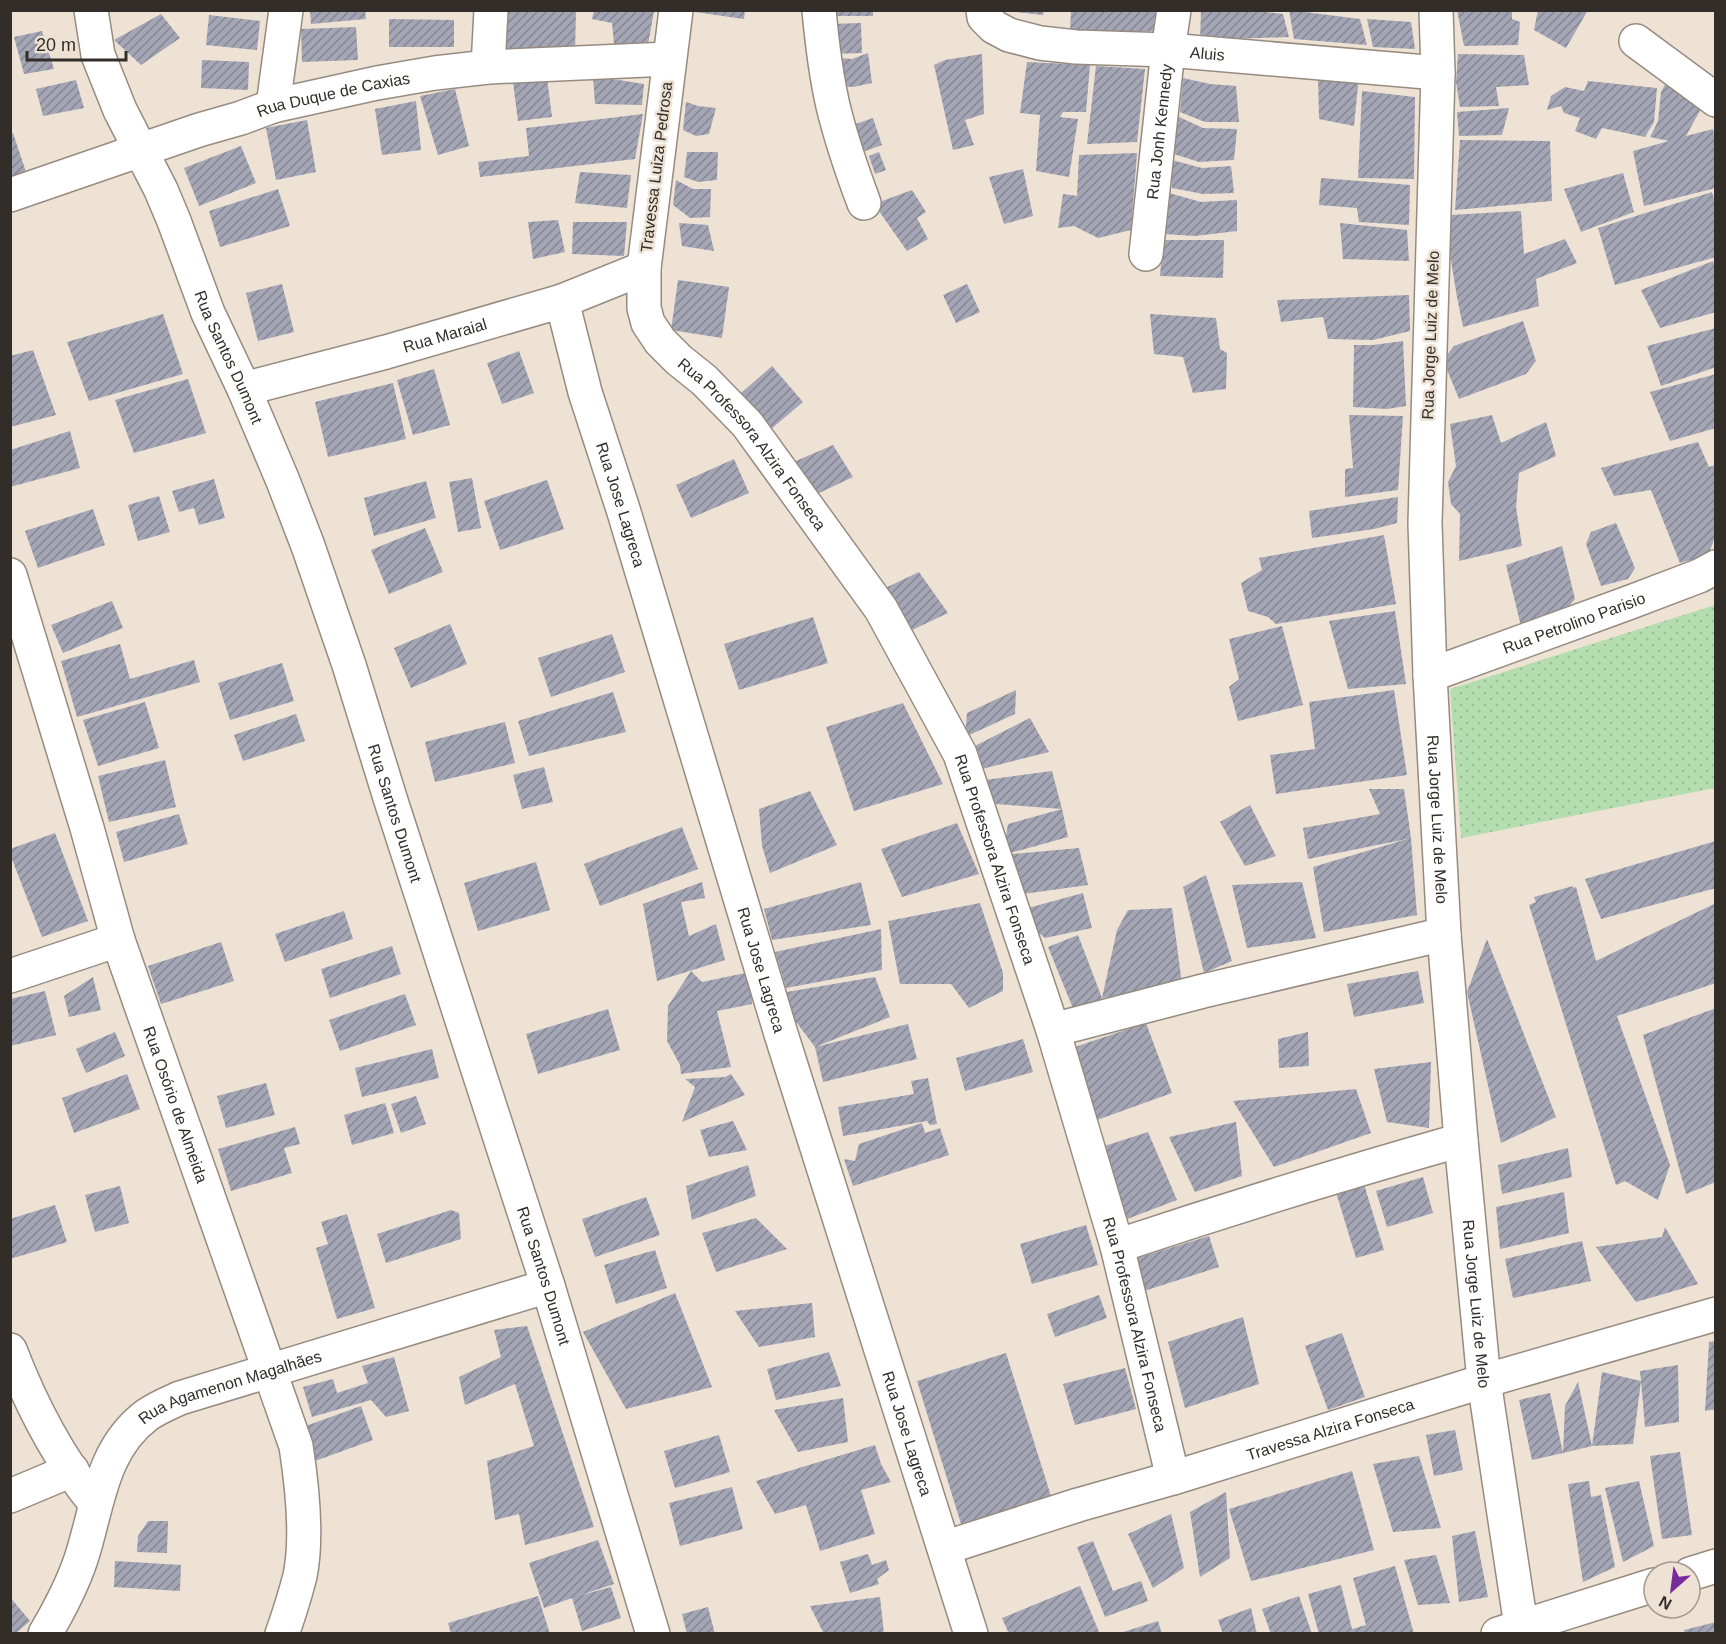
<svg xmlns="http://www.w3.org/2000/svg" width="1726" height="1644" font-family="Arial,sans-serif">
  <defs>
    <pattern id="park-dots" width="8" height="8" patternUnits="userSpaceOnUse" patternTransform="scale(1.5)"><rect width="8" height="8" fill="#b4deaf"/><path d="M2 2h.1M6 6h.1" fill="none" stroke="#9bbf97" stroke-width="1.8" stroke-linecap="round"/></pattern>
    <pattern id="building-hatch" width="6" height="6" patternUnits="userSpaceOnUse" patternTransform="scale(1.5)"><rect width="6" height="6" fill="#a4a5b5"/><path d="M-1 1l2-2M0 6l6-6M5 7l2-2" fill="none" stroke="#868793"/></pattern>
  </defs>
  <rect width="100%" height="100%" fill="#eee2d5"/>
  <!-- park -->
  <path fill="url(#park-dots)" d="M1715,605V788L1461,838L1450,689Z"/>
  <!-- building -->
  <path fill="url(#building-hatch)" d="M310,10H365L366,19L311,24Z
    M504,10H576L575,52H504Z
    M594,10L654,11L647,50L614,44L612,23L592,19Z
    M695,10H745L744,19L695,12Z
    M831,10H873V16H831Z
    M1015,10H1044L1043,15L1015,12Z
    M1071,10H1156L1153,31L1095,33H1070Z
    M1201,10H1250L1283,14L1289,37L1200,40Z
    M1289,10L1360,19L1367,45L1294,39Z
    M1457,10H1512V19L1520,22L1518,45L1464,46Z
    M1538,10H1588L1566,48L1534,30Z
    M161,14L180,38L141,65L114,40Z
    M209,15L260,21L257,50L206,45Z
    M389,19L454,20V47H389Z
    M1367,19L1411,22L1415,49L1373,47Z
    M861,23L862,53L832,54L831,24Z
    M356,27L358,60L302,62L301,29Z
    M42,31L54,69L24,74L14,37Z
    M868,53L872,83L853,87L840,86L839,58L852,59Z
    M982,54L984,114L965,120L974,145L953,150L934,65L945,60Z
    M1458,54L1524,55L1529,85L1496,87L1499,106L1460,107L1456,82Z
    M202,60L249,62L248,90L201,88Z
    M1027,62L1090,65L1086,112H1063L1060,117L1078,119L1069,177L1036,171L1040,115L1020,113Z
    M1096,66L1145,69L1137,142L1087,144Z
    M593,76L644,84L642,105L595,104Z
    M1318,76H1359L1354,126L1319,119Z
    M547,78L552,117L518,121L513,82Z
    M1183,78L1210,84L1236,86L1239,122H1205L1180,112Z
    M76,80L84,108L43,116L36,89Z
    M1588,81L1657,88L1654,122L1645,137L1602,128L1596,139L1575,131L1580,118L1564,113L1561,106L1547,110L1551,96L1565,87L1584,91Z
    M1667,81L1703,105L1686,136L1713,129L1716,147V188L1644,206L1633,151L1669,141L1650,137L1658,121L1661,92Z
    M455,89L469,146L438,155L420,96Z
    M1362,91L1415,97L1414,179L1358,178Z
    M416,101L421,150L382,155L375,109Z
    M686,102L698,106L716,108L709,134L696,136L683,130Z
    M1509,108L1502,135L1459,136L1457,112Z
    M643,114L635,159L480,177L478,162L529,156L526,128Z
    M1177,116L1203,128L1237,129L1234,160L1199,162L1171,153Z
    M873,118L882,145L857,154L847,127Z
    M307,120L316,172L276,180L266,128Z
    M13,133L29,181L10,183V134Z
    M1460,140L1550,141L1552,201L1455,210Z
    M241,146L256,183L199,206L184,168Z
    M687,152H718L717,180L698,182L684,177Z
    M879,152L886,170L875,174L869,156Z
    M1137,153L1131,230L1098,238L1074,226L1058,228L1063,194L1077,196L1079,155Z
    M1172,160L1202,168L1231,166L1234,193L1203,194L1172,188Z
    M1023,169L1033,216L1004,224L989,177Z
    M580,172L631,175L627,208L575,203Z
    M1623,173L1634,212L1581,232L1564,189Z
    M1321,178L1410,185L1409,225L1359,222L1357,208L1319,205Z
    M676,180L693,189H711L710,217L690,218L673,205Z
    M278,189L290,226L220,247L209,211Z
    M912,190L926,212L917,218L928,239L907,251L874,204Z
    M1712,192L1716,205V257L1615,285L1598,228Z
    M1169,193L1201,202L1237,200V231L1195,236L1164,234Z
    M1521,211L1524,254L1565,239L1577,263L1536,279L1539,306L1463,327L1457,297L1450,255V215Z
    M558,220L565,252L533,259L528,222Z
    M573,222H627L624,256L572,254Z
    M679,223L708,225L714,251L682,246Z
    M1340,223L1407,230L1409,261L1343,259Z
    M1163,240H1224L1223,278L1160,276Z
    M1713,261L1716,271V312L1660,328L1641,290Z
    M678,280L729,287L722,338L671,330Z
    M282,284L294,332L258,341L246,293Z
    M967,284L980,312L956,323L943,295Z
    M1409,295L1410,331L1373,340L1328,339L1323,317L1281,322L1277,300Z
    M163,314L183,374L89,401L67,342Z
    M1150,314L1216,318L1220,349L1227,353L1226,389L1193,393L1183,357L1154,354Z
    M1523,321L1536,361L1526,374L1459,399L1443,360L1454,346Z
    M1716,328V367L1661,386L1647,346Z
    M1403,341L1406,406L1387,409L1353,407L1354,345H1373Z
    M33,350L56,415L10,427V356Z
    M519,351L534,393L502,404L487,363Z
    M772,366L803,402L771,429L740,394Z
    M434,369L450,425L413,435L397,380Z
    M1716,374V428L1670,441L1650,392Z
    M188,379L206,433L134,453L115,400Z
    M393,383L406,439L328,457L315,402Z
    M1349,415L1403,416L1398,490L1345,497V469L1353,468Z
    M1492,415L1501,443L1546,422L1556,456L1519,473L1516,507L1522,546L1459,561L1460,514L1451,504L1448,482L1456,466L1450,424Z
    M70,431L80,468L10,487V450Z
    M1698,442L1709,467L1716,465V540H1714L1708,555L1680,563L1651,490L1614,496L1601,468Z
    M833,445L853,477L817,494L796,461Z
    M734,459L749,493L691,518L676,485Z
    M472,478L481,528L458,532L449,482Z
    M214,479L225,518L199,525L194,508L179,512L172,491Z
    M547,480L564,529L500,550L484,501Z
    M426,481L436,518L374,536L364,498Z
    M159,496L170,532L138,541L128,505Z
    M1398,497L1397,523L1374,529L1312,538L1309,511Z
    M93,509L105,545L38,568L25,531Z
    M1616,523L1635,568L1628,579L1601,586L1586,544L1591,532Z
    M425,528L443,572L389,594L371,550Z
    M1384,535L1396,604L1276,624L1268,617L1248,611L1241,583L1262,570L1259,558Z
    M1562,546L1575,599L1562,614L1521,626L1506,565Z
    M919,572L948,613L910,631L883,589Z
    M112,601L123,628L63,653L51,625Z
    M1395,611L1406,684L1348,689L1329,621Z
    M813,617L828,663L739,690L724,644Z
    M450,624L467,664L411,688L394,648Z
    M1282,626L1303,705L1238,721L1229,687L1239,679L1229,639Z
    M612,634L625,672L551,697L538,658Z
    M120,644L130,679L194,660L200,682L77,717L61,661Z
    M282,663L294,701L230,720L218,683Z
    M1016,690L1015,714L965,737L967,713Z
    M1394,690L1407,775L1276,794L1270,755L1315,749L1309,702Z
    M613,692L626,732L529,756L518,721Z
    M145,702L159,748L98,766L83,720Z
    M903,703L943,784L854,811L826,727Z
    M296,714L305,741L243,761L234,735Z
    M1030,718L1049,752L966,773L967,750Z
    M505,722L515,763L435,782L425,742Z
    M165,760L176,807L109,822L98,776Z
    M544,767L553,802L522,809L513,775Z
    M1052,771L1062,809L1068,837L1003,855L1079,848L1088,885L1023,894L1003,855L1008,824L1062,809L996,804L985,780Z
    M1369,789H1404L1411,838L1417,915L1324,932L1313,867L1407,839L1308,859L1303,828L1380,814Z
    M810,791L837,845L770,873L762,846L759,809Z
    M1250,805L1276,856L1245,866L1220,822Z
    M179,814L188,844L124,862L116,832Z
    M957,823L979,874L902,897L881,849Z
    M682,827L698,869L600,906L584,864Z
    M55,833L88,921L42,937L10,854V849Z
    M1716,841V888L1601,919L1585,879Z
    M536,862L550,910L478,931L464,883Z
    M1206,875L1232,961L1204,973L1183,887Z
    M702,882L705,898L681,902L689,936L716,924L725,960L657,981L643,904Z
    M861,882L871,925L772,940L764,909Z
    M1302,882L1316,938L1247,948L1232,885Z
    M1573,886V888L1576,887L1596,961L1716,903V983L1617,1016L1670,1165L1658,1200L1625,1181L1616,1185L1529,905L1536,902L1534,897Z
    M1083,893L1092,928L1045,938L1013,912Z
    M980,903L1003,973V991L969,1008L951,984H900L888,921Z
    M1172,908L1182,984L1102,998L1117,930L1128,910Z
    M344,911L353,939L285,962L275,934Z
    M881,929L882,970L786,988L775,952Z
    M1078,935L1102,998L1079,1023L1048,947Z
    M1487,939L1556,1117L1501,1143L1467,992Z
    M221,942L234,981L161,1004L148,966Z
    M392,946L401,974L330,998L321,969Z
    M691,971L702,982L750,972L752,1004L717,1011L731,1067L681,1074L680,1065L667,1041L668,1006Z
    M1418,971L1424,1003L1354,1017L1347,984Z
    M93,977L101,1010L69,1017L64,996Z
    M875,977L890,1017L815,1047L908,1024L917,1059L823,1082L815,1047L775,994Z
    M45,991L56,1035L10,1046V999Z
    M405,994L416,1025L340,1051L329,1020Z
    M1716,1008V1182L1686,1194L1643,1035Z
    M608,1009L620,1050L538,1074L526,1034Z
    M1146,1023L1172,1093L1097,1120L1069,1049Z
    M115,1032L125,1056L86,1073L76,1049Z
    M1308,1032L1309,1066L1279,1068L1278,1039Z
    M1023,1039L1033,1072L965,1091L956,1058Z
    M432,1049L439,1078L362,1097L355,1068Z
    M1431,1062L1429,1128L1387,1122L1374,1069Z
    M127,1074L140,1109L74,1133L62,1098Z
    M731,1074L745,1095L682,1122L695,1087L685,1079L725,1077Z
    M928,1078L937,1124L930,1125L927,1121L843,1136L838,1107L914,1094L911,1081Z
    M266,1083L275,1115L226,1128L217,1096Z
    M1356,1089L1371,1133L1274,1167L1233,1101Z
    M416,1096L426,1124L401,1133L391,1104Z
    M385,1103L394,1133L352,1145L344,1115Z
    M733,1121L747,1150L709,1157L700,1130Z
    M1236,1122L1242,1176L1195,1192L1169,1137Z
    M922,1123L925,1133L940,1128L949,1155L853,1186L844,1159L855,1161L859,1144Z
    M295,1127L300,1144L284,1148L292,1173L231,1191L218,1149Z
    M1148,1132L1177,1200L1122,1221L1117,1186L1089,1151Z
    M1568,1148L1572,1177L1502,1194L1498,1165Z
    M748,1165L756,1196L692,1220L686,1186Z
    M1423,1177L1433,1213L1387,1227L1376,1191Z
    M1363,1181L1384,1250L1356,1258L1335,1189Z
    M120,1186L129,1223L95,1232L85,1195Z
    M1564,1192L1569,1233L1500,1249L1496,1207Z
    M646,1197L660,1235L595,1257L582,1219Z
    M55,1205L67,1242L10,1259V1219Z
    M451,1210L459,1213L461,1239L386,1263L377,1234Z
    M347,1214L375,1308L337,1319L316,1248L328,1244L321,1222Z
    M756,1218L787,1249L716,1272L702,1233Z
    M1086,1225L1098,1265L1032,1284L1020,1244Z
    M1665,1227L1698,1284L1636,1302L1596,1247L1662,1237Z
    M1209,1236L1219,1267L1144,1291L1134,1259Z
    M1582,1241L1591,1281L1513,1298L1505,1259Z
    M655,1250L667,1288L616,1304L604,1265Z
    M675,1293L712,1387L626,1409L583,1332Z
    M1099,1295L1107,1318L1055,1337L1047,1314Z
    M812,1303L815,1337L759,1347L735,1311Z
    M1243,1317L1259,1384L1185,1408L1168,1342Z
    M527,1326L594,1527L525,1545L519,1514L495,1520L487,1461L534,1446L515,1384L465,1405L459,1377L501,1357L494,1330Z
    M1342,1333L1365,1397L1328,1410L1305,1346Z
    M1716,1341V1409L1705,1411L1709,1342Z
    M829,1352L841,1386L776,1400L767,1369Z
    M1006,1353L1051,1496L961,1524L917,1381Z
    M394,1357L409,1411L386,1417L371,1400L312,1417L303,1387L333,1379L337,1393L368,1383L362,1366Z
    M1678,1365L1679,1422L1645,1427L1641,1381L1633,1444L1592,1446L1563,1453L1532,1460L1519,1400L1550,1393L1563,1453L1565,1406L1578,1382L1592,1446L1602,1372L1641,1381L1640,1371Z
    M1125,1368L1136,1409L1075,1425L1063,1384Z
    M843,1398L848,1442L798,1452L774,1410Z
    M361,1406L373,1440L315,1461L303,1427Z
    M1455,1430L1463,1470L1434,1476L1426,1435Z
    M719,1435L730,1472L675,1488L664,1451Z
    M875,1445L881,1464L891,1482L861,1490L875,1534L820,1551L806,1505L775,1514L756,1481Z
    M1680,1452L1692,1535L1662,1539L1650,1456Z
    M1419,1456L1441,1528L1393,1532L1373,1464Z
    M1352,1471L1374,1550L1251,1581L1229,1509Z
    M1589,1481L1591,1497L1601,1495L1615,1567L1583,1582L1568,1484Z
    M1639,1481L1654,1546L1623,1562L1605,1488Z
    M732,1487L743,1529L680,1546L669,1503Z
    M1226,1492L1230,1558L1200,1577L1190,1512Z
    M1171,1514L1184,1568L1153,1588L1128,1534Z
    M148,1521H168L167,1553L137,1552L138,1536Z
    M1475,1531L1488,1597L1459,1602L1452,1536Z
    M598,1540L614,1584L578,1596L611,1587L621,1618L582,1631L572,1598L544,1608L529,1563Z
    M1093,1541L1113,1591L1141,1581L1148,1601L1105,1617L1077,1547Z
    M868,1554L872,1565L886,1560L889,1570L877,1579L879,1584L850,1593L840,1562Z
    M1436,1555L1450,1603L1418,1605L1404,1560Z
    M115,1561L181,1565L180,1591L114,1587Z
    M1395,1566L1414,1634H1319L1308,1594L1341,1585L1352,1629L1366,1625L1353,1578Z
    M1080,1586L1099,1632L1095,1634H1009L1002,1618Z
    M538,1596L550,1634H451L448,1623Z
    M1299,1596L1312,1634H1271L1262,1609Z
    M10,1597L30,1621L15,1634H10Z
    M880,1597L884,1634H824L810,1606Z
    M708,1607L715,1634H687L682,1614Z
    M1251,1608L1257,1634H1223L1218,1620Z
    M1158,1621L1162,1634H1120V1633Z
    M1716,1622V1634H1685L1684,1630Z"/>
  <g fill="none" stroke-linecap="round" stroke-linejoin="round">
    <defs>
      <g id="minor">
        <path id="s1" d="M91,10L98,55L120,110L161,190L174,221L208,313L244,389L283,481L308,546L349,665L391,801L548,1286L653,1634"/>
        <path id="s2" d="M676,10L644,268V308L648,323L660,341L679,360L704,380L747,424L881,609L960,754L1053,1030L1117,1246L1173,1478"/>
        <path d="M819,10C822,43 826,75 833,106C841,139 852,171 864,203"/>
        <path id="s3" d="M983,10L984,17L994,27L1009,35L1040,43L1076,47L1168,50L1438,73"/>
        <path id="s4" d="M1436,10L1438,73L1425,523L1430,675L1444,934L1461,1140L1484,1381L1521,1626"/>
        <path d="M1636,41L1716,100"/>
        <path d="M488,67L491,10"/>
        <path d="M273,106L286,10"/>
        <path id="s5" d="M10,195L199,130L241,118L273,106L377,83L435,73L488,67L669,59"/>
        <path id="s6" d="M1146,254L1168,50L1174,10"/>
        <path id="s7" d="M562,301L585,392L623,509L781,1034L971,1634"/>
        <path id="s8" d="M244,389L386,352L562,301L644,268"/>
        <path id="s9" d="M10,575L87,828L118,940L296,1446C302,1485 308,1537 300,1576C295,1595 289,1615 282,1634"/>
        <path id="s10" d="M1430,675L1628,603L1699,576L1716,567"/>
        <path d="M10,976L118,940"/>
        <path d="M1053,1030L1203,991L1444,934"/>
        <path d="M1117,1246C1231,1208 1345,1173 1461,1140"/>
        <path d="M10,1350C31,1405 58,1457 95,1503"/>
        <path d="M10,1496L72,1470"/>
        <path id="s11" d="M944,1548L1078,1505L1173,1478L1484,1381L1716,1314"/>
        <path d="M1690,1574L1716,1566"/>
        <path id="s12" d="M45,1634C58,1612 73,1583 81,1559C98,1508 100,1450 147,1415C157,1408 169,1403 180,1398L548,1286"/>
        <path d="M1498,1634L1654,1585"/>
      </g>
    </defs>
    <!-- minor casing -->
    <use href="#minor" stroke="#978b80" stroke-width="36"/>
    <!-- minor -->
    <use href="#minor" stroke="#fff" stroke-width="33"/>
  </g>
  <g text-anchor="middle" stroke-width="5" stroke-linejoin="round" paint-order="stroke">
    <!-- street labels -->
    <g font-size="16" fill="#322d28" stroke="#eee2d5">
      <text dy="6" stroke="none"><textPath href="#s3" startOffset="238">Aluis</textPath></text>
      <text dy="6" stroke="none"><textPath href="#s5" startOffset="339">Rua Duque de Caxias</textPath></text>
      <text dy="6" stroke="none"><textPath href="#s6" startOffset="123">Rua Jonh Kennedy</textPath></text>
      <text transform="translate(656 167) rotate(-83)" y="6">Travessa Luiza Pedrosa</text>
      <text dy="6" stroke="none"><textPath href="#s8" startOffset="208">Rua Maraial</textPath></text>
      <text transform="translate(1430 335) rotate(-88)" y="6">Rua Jorge Luiz de Melo</text>
      <text dy="6" stroke="none"><textPath href="#s1" startOffset="375">Rua Santos Dumont</textPath></text>
      <text dy="6" stroke="none"><textPath href="#s2" startOffset="476">Rua Professora Alzira Fonseca</textPath></text>
      <text dy="6" stroke="none"><textPath href="#s7" startOffset="212">Rua Jose Lagreca</textPath></text>
      <text dy="6" stroke="none"><textPath href="#s10" startOffset="153">Rua Petrolino Parisio</textPath></text>
      <text dy="6" stroke="none"><textPath href="#s1" startOffset="861">Rua Santos Dumont</textPath></text>
      <text dy="6" stroke="none"><textPath href="#s4" startOffset="810">Rua Jorge Luiz de Melo</textPath></text>
      <text dy="6" stroke="none"><textPath href="#s2" startOffset="962">Rua Professora Alzira Fonseca</textPath></text>
      <text dy="6" stroke="none"><textPath href="#s7" startOffset="698">Rua Jose Lagreca</textPath></text>
      <text dy="6" stroke="none"><textPath href="#s9" startOffset="555">Rua Osório de Almeida</textPath></text>
      <text dy="6" stroke="none"><textPath href="#s1" startOffset="1347">Rua Santos Dumont</textPath></text>
      <text dy="6" stroke="none"><textPath href="#s4" startOffset="1296">Rua Jorge Luiz de Melo</textPath></text>
      <text dy="6" stroke="none"><textPath href="#s2" startOffset="1448">Rua Professora Alzira Fonseca</textPath></text>
      <text dy="6" stroke="none"><textPath href="#s12" startOffset="333">Rua Agamenon Magalhães</textPath></text>
      <text dy="6" stroke="none"><textPath href="#s11" startOffset="404">Travessa Alzira Fonseca</textPath></text>
      <text dy="6" stroke="none"><textPath href="#s7" startOffset="1184">Rua Jose Lagreca</textPath></text>
    </g>
  </g>
  <!-- border -->
  <rect width="1726" height="1644" fill="none" stroke="#322d28" stroke-width="24"/>
  <!-- north arrow -->
  <g transform="translate(1672 1590) rotate(208)"><circle r="28" fill="#eee2d5" stroke="#a39a90" stroke-width="1.5"/>
  <path d="M0-4.5L10 22L0 15L-10 22Z" fill="#792b9c"/>
  <text y="-9" font-size="16" font-weight="bold" text-anchor="middle" fill="#322d28">N</text>
  </g>
  <!-- scale -->
  <path d="M27 51v9h99v-9" fill="none" stroke="#322d28" stroke-width="3"/>
  <text x="36" y="51" font-size="18" fill="#322d28" stroke="#eee2d5" stroke-width="4.5" paint-order="stroke">20 m</text>
</svg>
